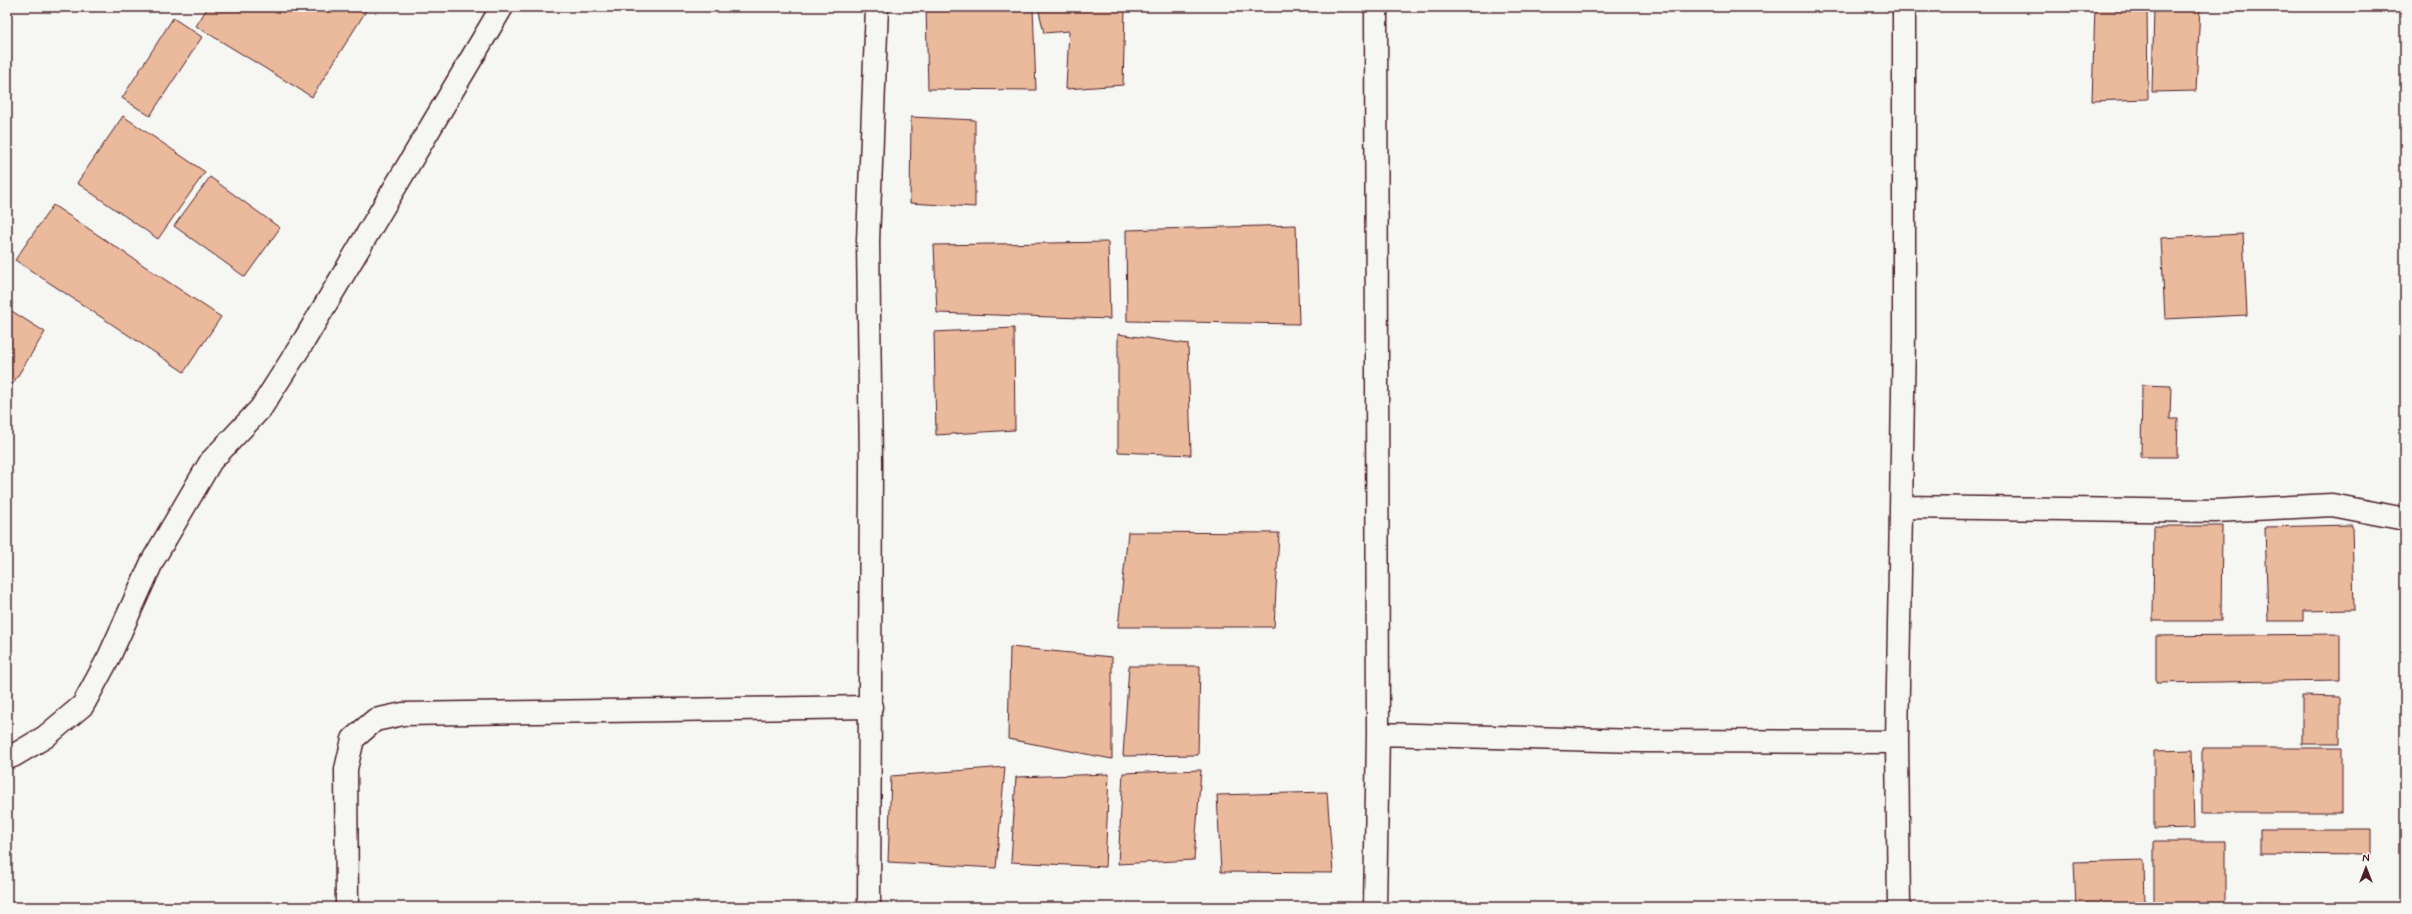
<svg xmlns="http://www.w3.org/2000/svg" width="2412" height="914" font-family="Mynerve,sans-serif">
  <rect width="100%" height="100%" fill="#f6f6f2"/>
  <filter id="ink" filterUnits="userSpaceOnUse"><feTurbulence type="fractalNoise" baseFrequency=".025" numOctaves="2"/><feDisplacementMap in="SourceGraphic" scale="8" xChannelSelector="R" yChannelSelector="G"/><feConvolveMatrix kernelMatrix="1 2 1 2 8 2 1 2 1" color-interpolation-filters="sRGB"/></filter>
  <g filter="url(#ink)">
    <!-- building -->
    <path fill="#ebb99c" stroke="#4a1f2b" d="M208,7H359L366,11L312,97L196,26Z
      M926,7H1033L1036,90L928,89Z
      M1038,7H1125L1123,85L1066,89L1069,31L1044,33Z
      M2095,7H2147L2148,99L2092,101Z
      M2154,7H2200L2196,91L2152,92Z
      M173,18L202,37L150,116L122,98Z
      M123,116L205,172L158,239L77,183Z
      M911,117L975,120V207L910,203Z
      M210,177L280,228L245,277L174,226Z
      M53,205L221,317L184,372L15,260Z
      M1296,225L1299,324L1127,321L1126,230Z
      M2243,234L2247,315L2165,319L2161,238Z
      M1108,242L1110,319L937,313L934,245Z
      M7,308L45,332L7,393Z
      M1014,328L1015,430L936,435L934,332Z
      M1118,334L1188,344L1191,455L1118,452Z
      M2142,385L2171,386L2170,419H2178L2177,457H2141Z
      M2352,525L2354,610L2303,611V621H2268L2265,527Z
      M2154,526H2222L2221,621H2153Z
      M1128,532L1279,533L1274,627H1118Z
      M2340,634V680L2156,683V636Z
      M1010,647L1112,657V759L1008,739Z
      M1129,666H1200L1198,755L1123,756Z
      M2302,696L2340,697V744H2302Z
      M2202,748H2342V813H2202Z
      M2192,750L2194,828L2154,829V751Z
      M1005,767L996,868L888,862L891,776Z
      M1201,770L1194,860L1118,864L1123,773Z
      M1109,774L1105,867L1011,862L1016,777Z
      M1327,792L1333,873L1221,872L1217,795Z
      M2260,829H2371V855L2260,854Z
      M2154,841H2225V907H2154Z
      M2144,860L2145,907H2076L2074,862Z"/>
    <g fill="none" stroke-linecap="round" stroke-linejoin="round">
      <defs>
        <path id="street" d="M1901,507L2215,511L2332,505L2405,519
          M1378,734L1639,741L1897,742
          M7,756H13L45,737L83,705L109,657L153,560L211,461L261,408L305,339L502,7
          M347,907L346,769L353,739L375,720L403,714L871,707
          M869,907L871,463L868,241L877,7
          M1375,907L1378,734L1376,7
          M1899,907L1897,742L1904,336V7"/>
      </defs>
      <!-- street casing -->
      <use href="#street" stroke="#4a1f2b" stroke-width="25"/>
      <!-- street -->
      <use href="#street" stroke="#f6f6f2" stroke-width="22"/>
    </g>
  </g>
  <!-- margin -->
  <rect width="2412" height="914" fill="none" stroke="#f6f6f2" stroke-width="24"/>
  <rect x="12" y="12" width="2388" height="890" fill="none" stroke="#4a1f2b" stroke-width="1.5" filter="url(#ink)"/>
  <!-- north arrow -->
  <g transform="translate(2366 868)" stroke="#f6f6f2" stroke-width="3" paint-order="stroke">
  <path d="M0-3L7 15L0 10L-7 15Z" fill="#4a1f2b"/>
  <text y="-6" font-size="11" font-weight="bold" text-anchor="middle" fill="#4a1f2b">N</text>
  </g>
</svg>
